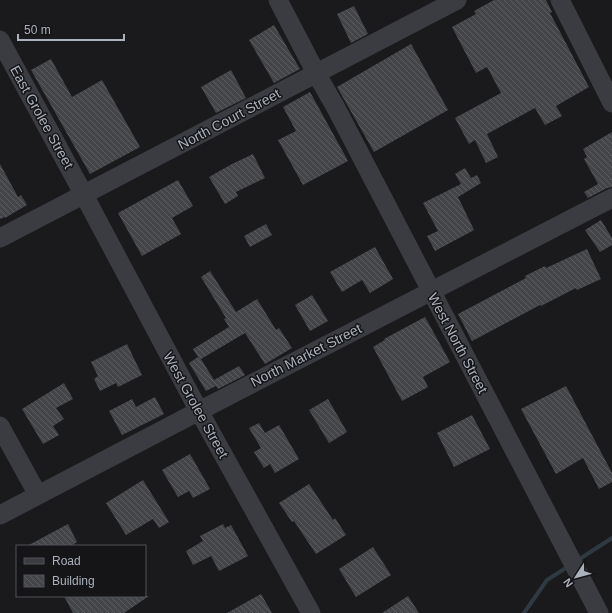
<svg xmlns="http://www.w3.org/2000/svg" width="612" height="613" font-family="Arial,sans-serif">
  <defs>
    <pattern id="building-back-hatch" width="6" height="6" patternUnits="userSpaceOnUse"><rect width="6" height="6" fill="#444549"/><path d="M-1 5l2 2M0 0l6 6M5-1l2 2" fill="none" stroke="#5c5d61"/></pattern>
  </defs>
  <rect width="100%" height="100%" fill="#1a1a1c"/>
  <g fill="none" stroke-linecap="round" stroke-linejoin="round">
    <!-- stream -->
    <path stroke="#2e3942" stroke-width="4" d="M578,560L612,538
      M524,613L547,580L569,566"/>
  </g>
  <!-- building -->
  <path fill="url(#building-back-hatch)" d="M494,0H546L552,12L550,13L589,87L556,106L562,116L545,125L535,108L487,134L498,157L486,163L475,140L469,144L455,118L501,93L487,67L476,73L452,27L476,14L474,11Z
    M354,6L368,34L351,43L337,14Z
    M274,25L300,69L274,83L249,40Z
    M411,44L448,110L374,152L337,87Z
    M51,59L72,97L102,80L140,147L90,174L31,70Z
    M231,70L246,98L216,113L201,87Z
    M310,92L348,161L303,185L278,140L296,131L283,107Z
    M612,132V187L607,188L588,198L584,192L598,184L584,159L587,157L583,149Z
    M253,154L265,178L236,192L238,196L225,204L209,177L232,164Z
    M0,164L18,197L21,195L27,205L5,218V217L0,219Z
    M465,168L471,178L477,175L481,183L458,197L474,230L435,251L427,236L438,231L423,203L461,184L455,174Z
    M178,180L193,206L172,218L181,234L142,256L118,213Z
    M601,220L612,238V245L600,252L585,230Z
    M266,224L272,235L250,247L244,236Z
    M375,247L393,279L370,293L362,280L342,292L330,272Z
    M587,249L601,279L577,290L576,288L541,306L540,305L472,341L458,314L526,278L525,276L545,266L546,268Z
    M210,271L236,312L257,299L276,330L279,328L292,348L265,364L245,333L201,359L214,380L239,366L245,375L218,389L216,386L206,391L189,363L198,357L193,349L229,327L224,319L226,318L201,277Z
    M312,295L328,321L310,331L295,305Z
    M425,317L450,362L423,377L428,387L402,401L373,347L385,340L384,339Z
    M127,344L142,375L118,387L116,383L100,391L94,379L98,376L91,362Z
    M64,383L73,399L56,408L64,419L53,426L59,435L43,444L22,409Z
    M566,386L612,473V482L599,489L583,458L556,474L521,409Z
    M155,397L164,414L122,435L109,411L132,399L136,407Z
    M328,399L347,432L329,443L309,410Z
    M472,415L490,449L454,467L437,433Z
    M259,423L265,433L279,425L299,459L275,473L270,464L264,468L254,452L261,448L249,428Z
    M190,454L210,489L193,498L189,491L178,497L162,470Z
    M143,480L169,522L159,528L153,519L126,535L106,503Z
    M309,484L333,520L335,518L346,535L316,554L294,521L292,522L279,503Z
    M68,524L77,542L71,546H27Z
    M223,524L225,528L231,525L248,556L219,571L211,556L193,565L186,551L203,541L200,536Z
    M373,547L391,575L356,597L339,569Z
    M261,594L272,613H227Z
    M64,596H149L124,613H73Z
    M408,596L419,613H382Z"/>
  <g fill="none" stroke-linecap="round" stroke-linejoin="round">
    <!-- minor -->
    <path stroke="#3a3c42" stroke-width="19" d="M278,0L316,73L336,108L599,613
      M560,0L612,103
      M0,40L84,195L199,411L311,613
      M0,238L457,0
      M0,426L38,495
      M0,515L199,411L612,198"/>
  </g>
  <g text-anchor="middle" stroke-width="3" stroke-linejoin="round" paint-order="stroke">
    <!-- street labels -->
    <g font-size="14" fill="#abb1bd" stroke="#151517">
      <text transform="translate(42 117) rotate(61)" y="5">East Grolee Street</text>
      <text transform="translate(229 119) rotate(-28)" y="5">North Court Street</text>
      <text transform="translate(458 343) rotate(62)" y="5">West North Street</text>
      <text transform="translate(306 355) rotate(-27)" y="5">North Market Street</text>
      <text transform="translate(196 405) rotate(61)" y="5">West Grolee Street</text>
    </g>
  </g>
  <!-- legend -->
  <rect x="16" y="545" width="130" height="52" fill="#151517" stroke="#515359"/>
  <rect x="24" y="558" width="20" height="6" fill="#3a3c42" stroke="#515359"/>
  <text x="52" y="565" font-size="12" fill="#abb1bd">Road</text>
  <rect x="24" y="575" width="20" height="12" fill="url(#building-back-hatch)" stroke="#515359"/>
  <text x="52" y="585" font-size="12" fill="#abb1bd">Building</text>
  <!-- north arrow -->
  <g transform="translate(576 577) rotate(234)" stroke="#151517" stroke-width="3" paint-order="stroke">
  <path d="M0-3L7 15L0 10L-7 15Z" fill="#abb1bd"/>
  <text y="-6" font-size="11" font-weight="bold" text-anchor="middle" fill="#abb1bd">N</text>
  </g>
  <!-- scale -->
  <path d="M18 34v6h106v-6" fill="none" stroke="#abb1bd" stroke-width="2"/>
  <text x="24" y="34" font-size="12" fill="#abb1bd" stroke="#151517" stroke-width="3" paint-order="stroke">50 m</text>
</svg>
